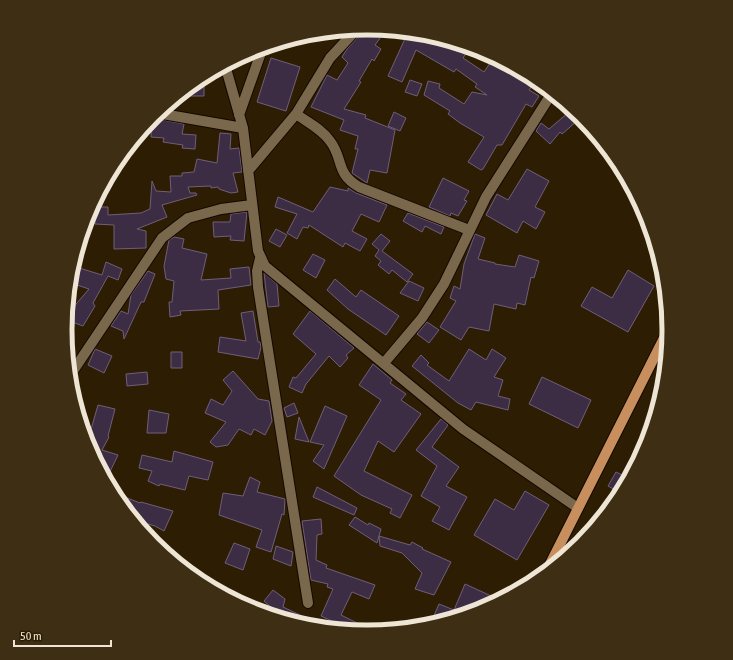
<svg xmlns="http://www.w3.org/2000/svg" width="733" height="660" font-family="'Asap Condensed',sans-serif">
  <rect width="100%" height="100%" fill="#2d1e03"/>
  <!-- building -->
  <path fill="#3c2c44" stroke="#705e79" d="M372,29L386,30L375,45L381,49L374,61L372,59L359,81L361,82L344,109L366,115L365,118L395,130L387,173L370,170L367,183L352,173L358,149H355L358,136L340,130L344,120L311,107L327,75L337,80L348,63L342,57L347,49L363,31L368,34Z
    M408,32L425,34L423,37L440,46L444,39L470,47L463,58L484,72L494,57L536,81L529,90L539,96L532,107L526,104L502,145H497L483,169L481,170L468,162L484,137L460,123L448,114L450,111L424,95L428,81L440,84L439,88L464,104L472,92L487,95L475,87L477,84L456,69L454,72L416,50L402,82L388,76Z
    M271,58L300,67L286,111L257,102Z
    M410,80L422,84L417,96L405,92Z
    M204,82V96H178L194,83Z
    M394,112L406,118L400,131L388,126Z
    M569,112L577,121L562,134L560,132L550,144L536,131L541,123L549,129Z
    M152,118L184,124L182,134L196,135L195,149L182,148L183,145L163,142L164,138L151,137Z
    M220,133L231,134L230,149L239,148L242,172L233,173L238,192L231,193L219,189L218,187L211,188V186L188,187L190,193H196L197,195L162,205L167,217L137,229L146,231V248L114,249V225L95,224V207H108V215L141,213L150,209L152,181L156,191L171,192L170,176H182V173L194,172L197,159L217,163Z
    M527,169L549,181L535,207L545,212L536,229L523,221L517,233L486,215L497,194L508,200Z
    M443,178L469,191L464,200L467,201L458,216L451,213L450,216L429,207Z
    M330,187L348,191V188L356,193L387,205L379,222L361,214L352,231L367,239L360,251L345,243L343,247L309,225L308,228L303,227L297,239L287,233L297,214L275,207L278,197L313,212Z
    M247,212L244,241L230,240L231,236L214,237L213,222H230L231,214Z
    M408,213L444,227L441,234L425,226L422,232L403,221Z
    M276,229L287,235L280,247L269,241Z
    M381,234L390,241L382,251L413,274L407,282L392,270L389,274L378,265L381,261L375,256L379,250L372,244Z
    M475,234L485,238L478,259L495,263V264L515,267L519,255L539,261L534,278L531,277L525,305L517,303L516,309L494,304L489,331L469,327L461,340L440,327L456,301L450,298L454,286L460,289L464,264Z
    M174,237L184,239L182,248L207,254L201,280L231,278L230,269L249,267L251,285L218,290L219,309L180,311L181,315L170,317L169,302H172L174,281L166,279L164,266L169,240Z
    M313,254L325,260L316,278L303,270Z
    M106,262L122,269L118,280L108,276L93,303L95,306L83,326L75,323H69L71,310L89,289L71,283L76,267L102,275Z
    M628,270L654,286L628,332L581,306L592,287L612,298Z
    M148,271L155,274L144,302H141L124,339L123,331L111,326L121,311L128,314L131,295Z
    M264,273L277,284L279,306L268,307Z
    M335,279L356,297L361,290L399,316L386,335L348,309L327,290Z
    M409,281L424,288L418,301L400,293Z
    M253,311L258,342H260L261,347L258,359L218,352L220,337L246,341L241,313Z
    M310,311L354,348L346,355L348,358L340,367L329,356L306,384L302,393L289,387L293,377L296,378L316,354L293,334Z
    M427,322L439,330L429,343L417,334Z
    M95,349L112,356L104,373L88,365Z
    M469,349L486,360L492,349L506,358L494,377L503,380L498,396L510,399L508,410L476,402L471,410L458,403L412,366L421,355L429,363L427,365L449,381Z
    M171,352H182V368H171Z
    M373,364L392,380L390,383L406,394L401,400L421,414L394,452L378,441L364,471L412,495L400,518L390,513L392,509L361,495L334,476L381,400L359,385Z
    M233,371L258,399L269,401L272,421L265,435L254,429L251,435L239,429L228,445L216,447L210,442L226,422L205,413L211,399L223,405L232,391L223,380Z
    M147,372L148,384L127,386L126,374Z
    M542,377L591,400L578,428L529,404Z
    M294,403L298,413L287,417L284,408Z
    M98,405L115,409L108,436L109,437L102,450L118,455L106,480L86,439L92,426Z
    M325,406L347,416L324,469L313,461L324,445L310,442Z
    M149,410L169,414L166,433H147Z
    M299,417L309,442L295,439Z
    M441,419L448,425L432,447L459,467L446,486L467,497L449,530L432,521L440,507L421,496L437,466L416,450Z
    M174,451L213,462L208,480L189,476L185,490L160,484L159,486L148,481L152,471L139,468L142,455L172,462Z
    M616,472L628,478L620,493L608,486Z
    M250,477L260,482L257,492L285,499L284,515L282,514L271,552L256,547L262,530L219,515L223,493L243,496Z
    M317,487L357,508L354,515L313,497Z
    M525,491L549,505L517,560L474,535L495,499L514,510Z
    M112,492L140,503L141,502L173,511L164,531L155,526L134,520Z
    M355,517L368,525L369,523L381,529L377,543L349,525Z
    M321,519L322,534L317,535L316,560L327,565L326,568L375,585L369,599L352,592L341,615L373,631L351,630L321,616L333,589L327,587L328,584L311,580L302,521Z
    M379,536L410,545L412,542L423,548L422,549L451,562L434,595L415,589L422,573L402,553L380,546Z
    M234,543L250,549L243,570L225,563Z
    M276,546L293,552L291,566L273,559Z
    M465,584L500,600L482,609L430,625L439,604L454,610Z
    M273,590L285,599L283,607L315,622L313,627L278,617L279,614L264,601Z"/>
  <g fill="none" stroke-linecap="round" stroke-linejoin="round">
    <defs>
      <path id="minor" d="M225,65L243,128L258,251L265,266L463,429L578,508
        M157,113L243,128
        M296,114C307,122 322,129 330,141C344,159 335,173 359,187L469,230
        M239,115L263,47
        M248,171L296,114L330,58L357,29
        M260,258L257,271L258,287L308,603
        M384,363L422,318L444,284L486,197L552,93
        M69,377L162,238L188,218L221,209L252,205"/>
      <path id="major" d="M547,570L668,330"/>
    </defs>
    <!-- minor casing -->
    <use href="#minor" stroke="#150800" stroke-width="12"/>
    <!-- major casing -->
    <use href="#major" stroke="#150800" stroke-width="12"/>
    <!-- minor -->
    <use href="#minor" stroke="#7a684c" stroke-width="10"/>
    <!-- major -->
    <use href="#major" stroke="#c78e5e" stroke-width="10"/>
  </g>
  <!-- crop -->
  <path d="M0 0H733V660H0ZM72 330a295 295 0 1 1 590 0a295 295 0 1 1-590 0Z" fill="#3d2e14" fill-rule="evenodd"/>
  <path fill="none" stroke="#efe5d5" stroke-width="5" d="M72 330a295 295 0 1 1 590 0a295 295 0 1 1-590 0Z"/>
  <!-- scale -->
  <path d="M14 640v6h97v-6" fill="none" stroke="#efe5d5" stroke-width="2"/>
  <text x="20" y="640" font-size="12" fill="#efe5d5" stroke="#2d1e03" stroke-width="3" paint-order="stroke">50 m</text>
</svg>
